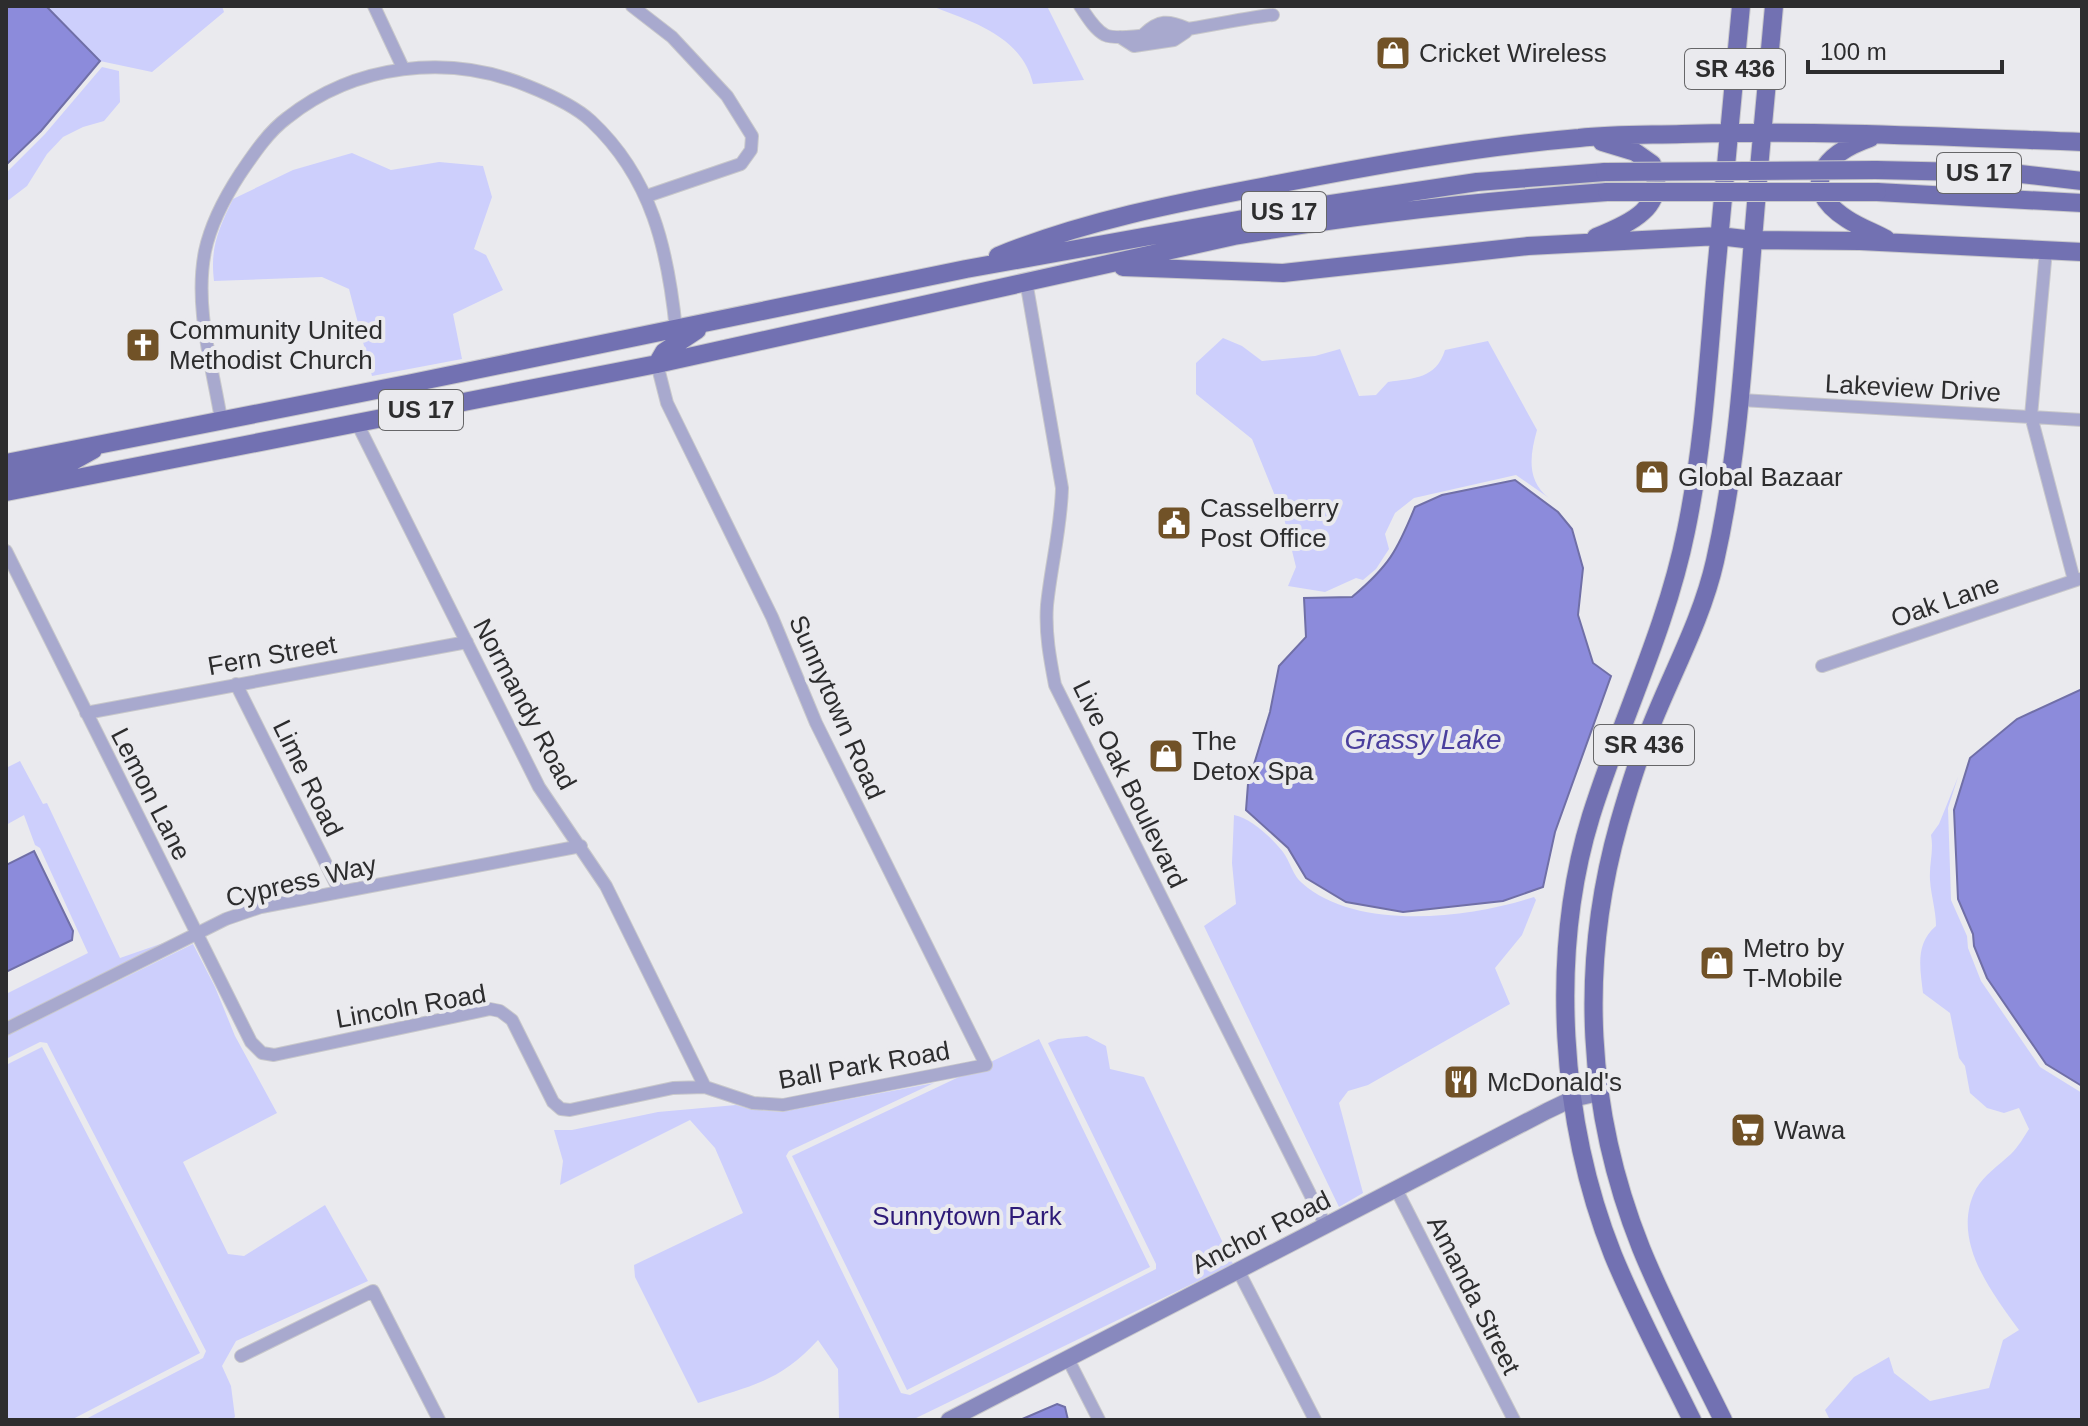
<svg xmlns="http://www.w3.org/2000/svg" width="2088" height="1426" font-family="Arial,sans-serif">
  <rect width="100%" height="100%" fill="#eaeaee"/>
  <!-- green -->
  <path fill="#cdcffc" d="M46,6H222L224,12L152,72L100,61Z
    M931,6H1047L1084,80L1033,84C1022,36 971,21 931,6Z
    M102,67L119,71L120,102L104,121L83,127L63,137L47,154L27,186L6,202V173L45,134Z
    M352,153L391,170L439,162L483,166L492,197L474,249L486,255L503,290L453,314L462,359L372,376L349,289L322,277L214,281C210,248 218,230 233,199L293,170Z
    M1223,338L1242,346L1262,361L1315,356L1340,349L1359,396L1376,395L1388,382C1414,378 1436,379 1445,350L1488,341L1537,430C1530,455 1526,480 1549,498L1516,475L1414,498L1395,513L1385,534L1389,549L1376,569L1363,580L1356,578L1325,592L1288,586L1296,567L1284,518L1252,439L1196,394V363Z
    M20,761L43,804L47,803L120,958L169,941L6,1022V994L88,953L40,848L35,845L24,815L6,825V768Z
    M1958,777L1948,808L1951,900L1967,936L1968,948L1981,981L2040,1067L2082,1093V1420H1830L1825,1410L1854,1377L1889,1357L1894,1373L1930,1401L1989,1388L2003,1340L2019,1330C1991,1291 1950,1240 1976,1189C1984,1175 1999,1165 2011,1154C2018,1147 2024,1137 2029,1129L2019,1108L2004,1113L1987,1108L1970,1093L1965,1066L1959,1058L1950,1013L1923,993C1920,967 1915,944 1936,926C1936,910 1931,896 1930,880C1929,863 1934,852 1931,835L1939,824Z
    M1234,815C1251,818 1273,839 1283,852C1290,861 1293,876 1302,883C1357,932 1470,918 1534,897L1536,900L1522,935L1495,968L1510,1004L1368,1085L1348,1091L1339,1103L1363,1193L1339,1207L1204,926L1236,904L1232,863Z
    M193,944L215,987L235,1036L277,1113L183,1162L228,1254L244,1256L325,1205L368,1281L236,1341L222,1366L231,1386L235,1417L231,1420H84L203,1358L206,1351L47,1043L40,1042L6,1059V1036Z
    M1087,1036L1106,1046L1110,1069L1144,1077L1233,1264L912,1420H839L838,1369L818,1340C780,1382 750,1386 698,1403L635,1277L634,1265L743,1213L715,1148L690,1120L560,1185L563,1161L554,1130H572L658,1112L736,1105L749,1109L781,1112L934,1083L789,1151L786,1156L901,1393L910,1395L1156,1269V1264L1048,1043L1058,1039Z
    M1039,1039L1150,1267L907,1390L792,1156Z
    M42,1047L200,1353L71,1420H6V1065Z"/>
  <!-- water -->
  <path fill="#8c8bdb" stroke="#706fa7" stroke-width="2" d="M6,6H46L100,61L41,131L6,165Z
    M1515,480L1558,512L1572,529L1583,568L1578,615L1593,663L1611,676L1555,832L1543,887L1503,901L1403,912L1346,902L1306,878L1288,848L1246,810L1248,784L1270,712L1279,666L1306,637L1304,598L1352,597C1389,566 1397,551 1415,507L1442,495Z
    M2082,689V1086L2046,1064L1987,978L1974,946L1973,934L1958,899L1954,810L1970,758L2017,719Z
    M34,851L73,931L72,940L6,972V865Z
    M1057,1404L1065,1407L1068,1420H1020Z"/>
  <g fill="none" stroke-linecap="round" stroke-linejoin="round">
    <defs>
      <path id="street" d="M374,6L403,68
        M632,6L672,37L727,96L752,136L751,150L741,164L647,196
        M1080,6C1087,16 1094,29 1105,35C1127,45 1242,17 1273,15
        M1144,34C1159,20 1168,20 1186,28
        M1120,37L1134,46L1174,40L1186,32
        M2046,250L2031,416L2074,580
        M1026,281L1062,488C1061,528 1051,566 1047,605C1045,633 1050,659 1055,685L1326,1226
        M1741,400L2082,420
        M221,419C212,365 194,306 205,251C211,223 225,197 240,174C253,155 268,132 287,118C355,64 448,53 528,86C548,94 575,106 591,121C652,178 668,250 676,330
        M357,423L539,787L606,886L705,1087
        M6,551L251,1042L262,1053L274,1055L490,1009L500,1011L512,1020L553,1102L561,1109L570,1110L673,1088L705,1087L753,1103L783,1105L986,1065L816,723L772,617L667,403L657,364
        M1822,666L2079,579
        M236,684L340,892
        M86,713L467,642
        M6,1029L226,919L261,907L581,846
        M1396,1189L1514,1420
        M1238,1270L1315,1420
        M241,1356L373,1291L439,1420
        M1068,1359L1099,1420"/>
      <path id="secondary" d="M949,1420L1547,1111L1572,1099L1599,1093"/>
      <path id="primary" d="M1870,138C1826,153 1795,185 1847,219C1859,227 1873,232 1886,239
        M1876,170L2012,173L2082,181
        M1877,192L2082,203
        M1596,237C1629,224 1669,207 1652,164L1635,152L1602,142
        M998,256C1084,221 1176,203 1267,186C1370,166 1474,147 1579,138C1613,134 1648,135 1682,134C1816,130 1948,137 2082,142
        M1123,267L1283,273L1528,246L1719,236L1753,240L1860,241L2082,252
        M657,364L664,352L697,330
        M6,463L412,383L966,269L1311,207L1477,182L1605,172
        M6,478L66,465L93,450
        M6,492L657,364L1234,236C1358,214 1481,201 1607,192
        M1692,1420C1665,1365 1636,1311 1613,1255C1560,1122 1549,953 1591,816C1621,720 1666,630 1686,531C1703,449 1708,366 1715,283C1723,191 1732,99 1741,6
        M1723,1420C1695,1363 1665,1307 1641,1248C1586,1110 1579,965 1619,823C1627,795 1636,766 1646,739C1668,680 1701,623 1715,561C1739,455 1744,348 1753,240C1759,162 1767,84 1774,6"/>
    </defs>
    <!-- street casing -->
    <use href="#street" stroke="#c8c8cb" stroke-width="14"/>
    <!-- secondary casing -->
    <use href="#secondary" stroke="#c8c8cb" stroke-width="18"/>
    <!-- primary casing -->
    <use href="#primary" stroke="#c8c8cb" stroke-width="20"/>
    <!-- street -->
    <use href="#street" stroke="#a8a9ce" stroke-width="12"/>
    <!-- secondary -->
    <use href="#secondary" stroke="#8889be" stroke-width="16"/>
    <!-- primary -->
    <use href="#primary" stroke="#7271b2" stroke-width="18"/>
    <defs>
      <path id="primary-bridge" d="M1605,172L1876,170
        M1607,192H1877"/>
    </defs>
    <!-- primary-bridge casing -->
    <use href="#primary-bridge" stroke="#c8c8cb" stroke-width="20" stroke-linecap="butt"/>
    <!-- primary-bridge -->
    <use href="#primary-bridge" stroke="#7271b2" stroke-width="18"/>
  </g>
  <!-- icons -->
  <defs>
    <symbol id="shop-square" viewBox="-11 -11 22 22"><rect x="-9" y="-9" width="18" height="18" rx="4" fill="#715227" stroke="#eaeaee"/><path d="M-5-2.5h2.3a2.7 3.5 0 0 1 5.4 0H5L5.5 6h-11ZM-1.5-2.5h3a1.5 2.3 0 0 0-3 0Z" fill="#fff"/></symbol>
    <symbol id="church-square" viewBox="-11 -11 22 22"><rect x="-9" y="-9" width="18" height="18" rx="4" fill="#715227" stroke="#eaeaee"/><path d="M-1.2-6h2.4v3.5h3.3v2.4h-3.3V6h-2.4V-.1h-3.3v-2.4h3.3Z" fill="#fff"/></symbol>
    <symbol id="civic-square" viewBox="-11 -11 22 22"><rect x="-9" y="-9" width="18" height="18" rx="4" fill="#715227" stroke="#eaeaee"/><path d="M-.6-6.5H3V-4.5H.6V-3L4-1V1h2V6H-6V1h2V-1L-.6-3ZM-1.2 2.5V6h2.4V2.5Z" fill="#fff"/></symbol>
    <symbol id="restaurant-square" viewBox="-11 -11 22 22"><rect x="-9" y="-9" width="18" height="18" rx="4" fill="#715227" stroke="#eaeaee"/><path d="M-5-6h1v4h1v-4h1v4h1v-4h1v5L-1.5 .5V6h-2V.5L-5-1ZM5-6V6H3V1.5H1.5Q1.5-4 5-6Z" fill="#fff"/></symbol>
    <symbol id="supermarket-square" viewBox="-11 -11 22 22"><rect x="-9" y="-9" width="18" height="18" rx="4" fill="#715227" stroke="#eaeaee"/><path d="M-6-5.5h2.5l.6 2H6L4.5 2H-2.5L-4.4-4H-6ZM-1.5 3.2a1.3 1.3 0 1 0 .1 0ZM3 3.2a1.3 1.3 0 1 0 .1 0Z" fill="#fff"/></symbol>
  </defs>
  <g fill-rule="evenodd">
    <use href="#shop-square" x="1373" y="33" width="40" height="40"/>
    <use href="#church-square" x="123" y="325" width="40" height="40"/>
    <use href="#shop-square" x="1632" y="457" width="40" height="40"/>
    <use href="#civic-square" x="1154" y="503" width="40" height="40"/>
    <use href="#shop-square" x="1146" y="736" width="40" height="40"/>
    <use href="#shop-square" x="1697" y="943" width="40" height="40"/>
    <use href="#restaurant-square" x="1441" y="1062" width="40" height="40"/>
    <use href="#supermarket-square" x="1728" y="1110" width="40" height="40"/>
  </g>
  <g text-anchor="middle" stroke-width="8" stroke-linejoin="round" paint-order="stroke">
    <!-- shield labels -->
    <g fill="#eaeaee" stroke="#666668" stroke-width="2">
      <rect x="1685" y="49" width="100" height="40" rx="6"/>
      <rect x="1937" y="153" width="84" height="40" rx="6"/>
      <rect x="1242" y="192" width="84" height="40" rx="6"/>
      <rect x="379" y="390" width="84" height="40" rx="6"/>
      <rect x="1594" y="725" width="100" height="40" rx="6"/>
    </g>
    <g font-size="24" font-weight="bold" fill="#2d2d2e">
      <text x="1735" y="77">SR 436</text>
      <text x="1979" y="181">US 17</text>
      <text x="1284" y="220">US 17</text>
      <text x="421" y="418">US 17</text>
      <text x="1644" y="753">SR 436</text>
    </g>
    <!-- poi labels -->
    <g font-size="26" fill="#2d2d2e" stroke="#eaeaee" text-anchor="start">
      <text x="1419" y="62">Cricket Wireless</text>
      <text x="169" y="339">Community United<tspan x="169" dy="30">Methodist Church</tspan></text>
      <text x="1678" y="486">Global Bazaar</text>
      <text x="1200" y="517">Casselberry<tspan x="1200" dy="30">Post Office</tspan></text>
      <text x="1192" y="750">The<tspan x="1192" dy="30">Detox Spa</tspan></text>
      <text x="1743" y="957">Metro by<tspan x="1743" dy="30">T-Mobile</tspan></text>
      <text x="1487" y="1091">McDonald's</text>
      <text x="1774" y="1139">Wawa</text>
    </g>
    <!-- street labels -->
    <g font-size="26" fill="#2d2d2e" stroke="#eaeaee">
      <text transform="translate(1913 388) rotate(3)" y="9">Lakeview Drive</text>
      <text transform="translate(1945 601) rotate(-19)" y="9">Oak Lane</text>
      <text transform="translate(272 655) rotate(-10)" y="9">Fern Street</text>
      <text transform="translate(525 704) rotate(62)" y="9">Normandy Road</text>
      <text transform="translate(837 707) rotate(66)" y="9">Sunnytown Road</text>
      <text transform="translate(308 778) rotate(64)" y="9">Lime Road</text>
      <text transform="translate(1130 784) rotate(64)" y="9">Live Oak Boulevard</text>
      <text transform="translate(151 794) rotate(63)" y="9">Lemon Lane</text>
      <text transform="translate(301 881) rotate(-13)" y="9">Cypress Way</text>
      <text transform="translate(411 1006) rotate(-10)" y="9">Lincoln Road</text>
      <text transform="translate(864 1065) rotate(-10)" y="9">Ball Park Road</text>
      <text transform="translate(1261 1232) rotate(-27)" y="9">Anchor Road</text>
      <text transform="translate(1474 1295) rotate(63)" y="9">Amanda Street</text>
    </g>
    <!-- park labels -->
    <g font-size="26" fill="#2e1b78" stroke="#eaeaee">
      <text x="967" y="1225">Sunnytown Park</text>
    </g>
    <!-- water labels -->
    <g font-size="28" font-style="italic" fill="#4a3f9d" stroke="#eaeaee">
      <text x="1423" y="749">Grassy Lake</text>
    </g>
  </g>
  <!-- border -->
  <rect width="2088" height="1426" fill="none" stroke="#2d2d2e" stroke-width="16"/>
  <!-- scale -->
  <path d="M1808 60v12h194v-12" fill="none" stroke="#2d2d2e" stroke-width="4"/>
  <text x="1820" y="60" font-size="24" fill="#2d2d2e" stroke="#eaeaee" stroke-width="6" paint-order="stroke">100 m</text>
</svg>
